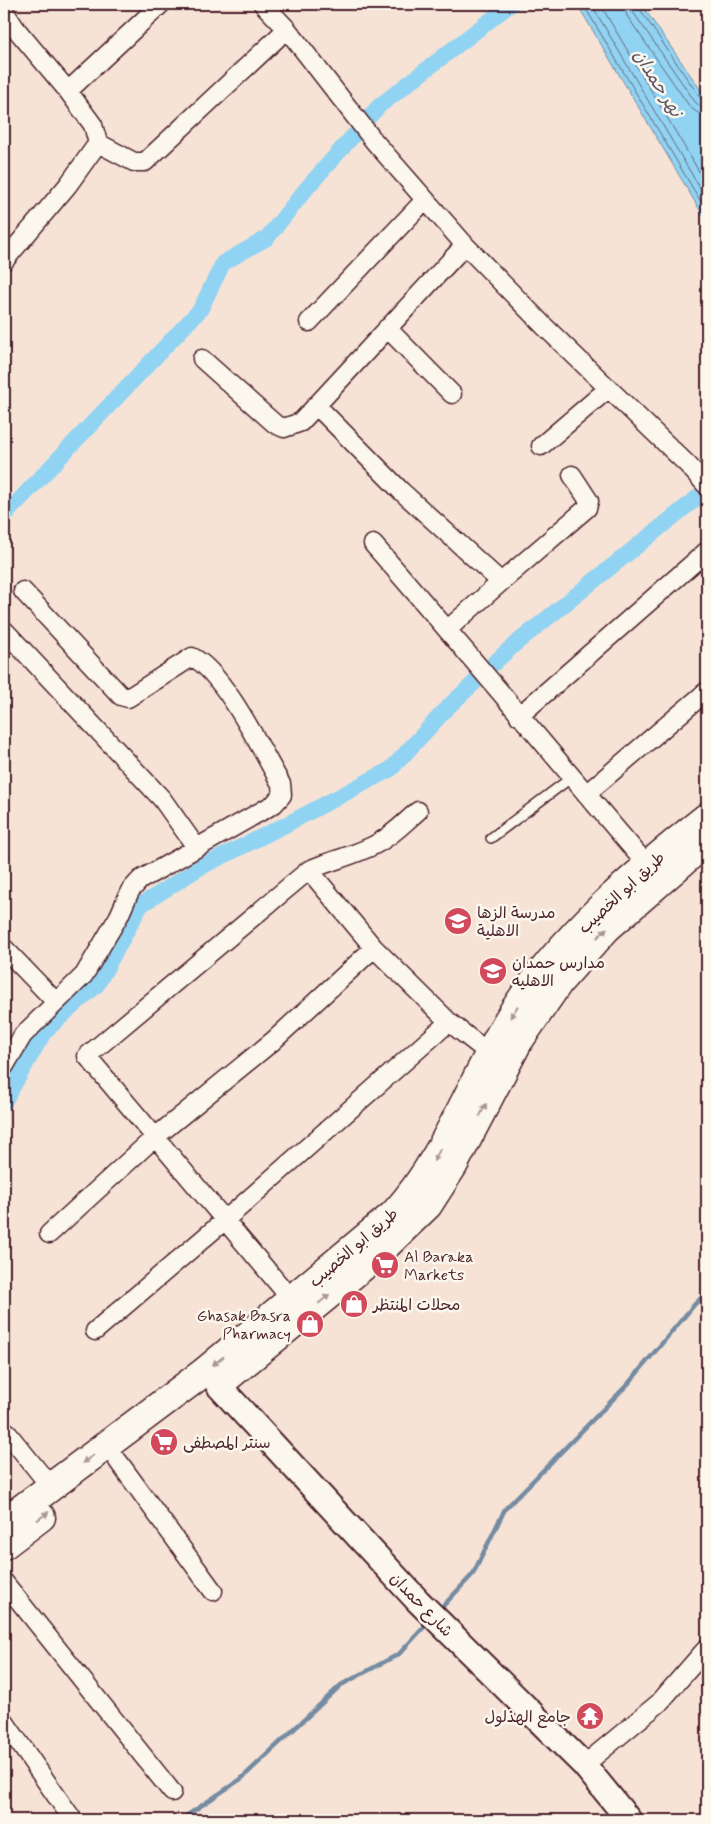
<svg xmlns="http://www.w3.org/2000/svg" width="711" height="1824" font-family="Mynerve,'Playpen Sans Arabic',sans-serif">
  <rect width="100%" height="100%" fill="#f6e3d6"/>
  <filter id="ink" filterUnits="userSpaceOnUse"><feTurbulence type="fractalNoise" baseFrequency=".02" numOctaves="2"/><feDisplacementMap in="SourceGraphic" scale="10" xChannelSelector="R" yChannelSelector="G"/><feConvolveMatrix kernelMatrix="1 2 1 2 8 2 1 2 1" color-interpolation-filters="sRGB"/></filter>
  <g filter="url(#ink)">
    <!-- water -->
    <path fill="#91d3f2" stroke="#758ba2" d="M577,4H641L707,99V222Z"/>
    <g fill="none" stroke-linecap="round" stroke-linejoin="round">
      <!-- shore -->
      <path stroke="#66677b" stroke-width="1" d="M583,4L707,212
        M591,4L707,200
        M600,4L707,185
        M624,4L627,16L690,107L698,113L707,115
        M631,4L633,12L696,103L701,107L707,108
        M638,4L639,8L701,99L707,101"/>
      <!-- stream -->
      <path stroke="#758ba2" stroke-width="4.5" d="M443,1606L473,1574L505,1509L628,1384L694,1305L707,1292
        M180,1820L241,1779L341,1685L399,1654L424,1627"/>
      <!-- canal -->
      <path stroke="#91d3f2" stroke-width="16" d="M370,116L379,106L511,4
        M4,516L200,310L223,263L267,238L306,189L353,136
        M493,664L514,645L698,497
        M4,1102L45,1031L97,985L141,905L199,868L287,824L391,769L449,706L475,682"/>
      <defs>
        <path id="lane" d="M491,838L572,777"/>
        <path id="street" d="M263,4L287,29L374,141L465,245L544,326L688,465L707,486
          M4,11L16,29L68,91L93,125L98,143L68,185L4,261
          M68,91L161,4
          M98,143L134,162H145L287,29
          M309,322L425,200
          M387,328L452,394
          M202,359L275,424L284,428L301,422L465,245
          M316,405L401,491L501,582
          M541,446L609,388
          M373,544C466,650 555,758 647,865
          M448,629L501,582L587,508L589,501L572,475
          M4,630L162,799L196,847
          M519,716L707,551
          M586,794L707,691
          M309,870L374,948L449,1022L490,1054
          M4,948L56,1002
          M4,1067L23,1035L84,975L119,916L130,891L140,880L274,804L282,795L281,784C263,753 223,671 192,657L128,698L121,696L23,591
          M49,1234L154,1138L273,1041L374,948
          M292,1300L87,1056L309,870C332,860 357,855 378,843C393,835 405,822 418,811
          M95,1331L224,1221L449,1022
          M4,1429L51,1487
          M118,1461L213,1591
          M4,1582L172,1792
          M4,1721L73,1820
          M584,1765L659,1703L707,1648"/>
        <path id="secondary" d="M218,1385L418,1601L584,1765L629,1820"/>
        <path id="primary" d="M229,1376L371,1260L428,1205L453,1166L518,1042L559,982L607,928L707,841
          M4,1522L203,1373L394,1214C447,1156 471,1079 513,1012C563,934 635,874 707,817
          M4,1545L41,1517"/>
      </defs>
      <!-- lane casing -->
      <use href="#lane" stroke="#4a1f2b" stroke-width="12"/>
      <!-- street casing -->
      <use href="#street" stroke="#4a1f2b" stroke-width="21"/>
      <!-- secondary casing -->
      <use href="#secondary" stroke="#4a1f2b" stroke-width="28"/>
      <!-- primary casing -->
      <use href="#primary" stroke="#4a1f2b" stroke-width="31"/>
      <!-- lane -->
      <use href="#lane" stroke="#fbf7ec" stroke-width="9"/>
      <!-- street -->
      <use href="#street" stroke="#fbf7ec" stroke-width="18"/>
      <!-- secondary -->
      <use href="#secondary" stroke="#fbf7ec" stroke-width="24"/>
      <!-- primary -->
      <use href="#primary" stroke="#fbf7ec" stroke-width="28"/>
    </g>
    <!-- one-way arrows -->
    <defs><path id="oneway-solid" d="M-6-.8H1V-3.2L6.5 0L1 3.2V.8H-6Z" transform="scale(1.25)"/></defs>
    <g fill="#ab9695">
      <use href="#oneway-solid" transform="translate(602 933) rotate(-45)"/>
      <use href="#oneway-solid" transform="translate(514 1012) rotate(122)"/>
      <use href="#oneway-solid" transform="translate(483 1110) rotate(-62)"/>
      <use href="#oneway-solid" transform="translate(437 1155) rotate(118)"/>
      <use href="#oneway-solid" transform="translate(324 1299) rotate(-40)"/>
      <use href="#oneway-solid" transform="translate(218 1361) rotate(142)"/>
      <use href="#oneway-solid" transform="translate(88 1459) rotate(144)"/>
      <use href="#oneway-solid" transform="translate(43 1516) rotate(-36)"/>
    </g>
  </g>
  <!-- icons -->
  <defs>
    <symbol id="school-disc" viewBox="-11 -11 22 22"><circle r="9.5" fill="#d1495b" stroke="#fbf7ec"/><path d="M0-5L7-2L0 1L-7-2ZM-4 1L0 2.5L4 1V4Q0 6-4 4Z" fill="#fff"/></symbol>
    <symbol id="supermarket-disc" viewBox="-11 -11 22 22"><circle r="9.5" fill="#d1495b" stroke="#fbf7ec"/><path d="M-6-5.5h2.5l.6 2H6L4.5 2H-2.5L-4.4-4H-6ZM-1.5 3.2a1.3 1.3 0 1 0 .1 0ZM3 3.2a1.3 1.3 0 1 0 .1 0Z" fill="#fff"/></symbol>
    <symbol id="shop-disc" viewBox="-11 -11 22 22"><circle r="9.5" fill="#d1495b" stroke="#fbf7ec"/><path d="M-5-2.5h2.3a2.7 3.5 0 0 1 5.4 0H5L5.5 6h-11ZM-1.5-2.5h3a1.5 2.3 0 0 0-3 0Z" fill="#fff"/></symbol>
    <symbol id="temple-disc" viewBox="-11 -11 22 22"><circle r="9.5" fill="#d1495b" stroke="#fbf7ec"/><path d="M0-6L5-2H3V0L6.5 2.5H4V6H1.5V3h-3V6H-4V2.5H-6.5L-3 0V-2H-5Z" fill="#fff"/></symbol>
  </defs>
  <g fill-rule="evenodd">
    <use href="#school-disc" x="442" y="905" width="32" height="32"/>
    <use href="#school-disc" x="477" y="955" width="32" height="32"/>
    <use href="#supermarket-disc" x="369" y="1249" width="32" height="32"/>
    <use href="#shop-disc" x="338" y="1288" width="32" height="32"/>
    <use href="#shop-disc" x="294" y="1308" width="32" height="32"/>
    <use href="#supermarket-disc" x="148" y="1426" width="32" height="32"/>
    <use href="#temple-disc" x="574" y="1700" width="32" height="32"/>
  </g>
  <g text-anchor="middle" stroke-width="5" stroke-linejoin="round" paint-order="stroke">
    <!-- street labels -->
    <g font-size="16" fill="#4a1f2b" stroke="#fbf7ec">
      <text transform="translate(621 892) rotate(-43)" y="6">طريق ابو الخصيب</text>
      <text transform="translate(353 1247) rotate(-41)" y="6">طريق ابو الخصيب</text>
      <text transform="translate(422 1604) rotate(46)" y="6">شارع حمدان</text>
    </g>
    <!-- poi labels -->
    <g font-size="16" fill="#4a1f2b" stroke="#fbf7ec" text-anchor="start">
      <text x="477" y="918">مدرسة الزها<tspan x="477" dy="18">الاهلية</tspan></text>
      <text x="512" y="968">مدارس حمدان<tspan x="512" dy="18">الاهليه</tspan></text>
      <text x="404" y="1262">Al Baraka<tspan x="404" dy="18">Markets</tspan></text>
      <text x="373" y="1310">محلات المنتظر</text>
      <text x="291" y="1321" text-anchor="end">Ghasak Basra<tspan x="291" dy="18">Pharmacy</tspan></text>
      <text x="183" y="1448">سنتر المصطفى</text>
      <text x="571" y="1722" text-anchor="end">جامع الهذلول</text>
    </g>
    <!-- water labels -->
    <g font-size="18" font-style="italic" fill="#5f5567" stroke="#fbf7ec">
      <text transform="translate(658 83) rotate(58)" y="6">نهر حمدان</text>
    </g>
  </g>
  <!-- margin -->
  <rect width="711" height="1824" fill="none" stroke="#fbf7ec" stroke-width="20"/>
  <rect x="10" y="10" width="691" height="1804" fill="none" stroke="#4a1f2b" stroke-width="2" filter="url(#ink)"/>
</svg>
